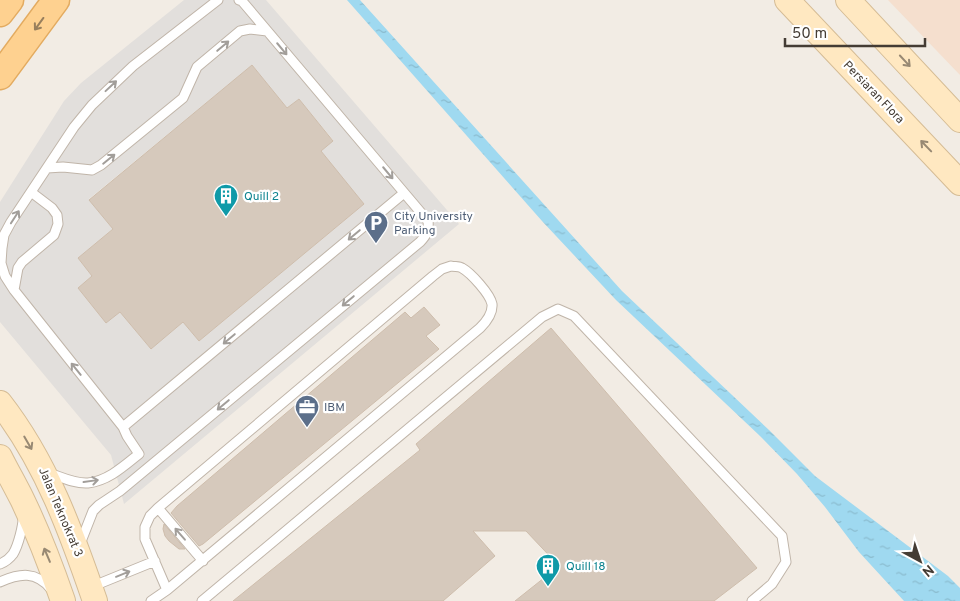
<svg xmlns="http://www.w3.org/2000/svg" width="960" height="601" font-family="Overpass,sans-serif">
  <defs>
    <pattern id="water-ripples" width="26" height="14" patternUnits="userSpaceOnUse" patternTransform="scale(1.25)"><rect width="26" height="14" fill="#9fd9f0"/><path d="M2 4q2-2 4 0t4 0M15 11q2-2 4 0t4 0" fill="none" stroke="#8abbce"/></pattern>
  </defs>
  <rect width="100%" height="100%" fill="#f2ece4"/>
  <!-- commercial -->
  <path fill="#f5dfce" d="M888,0H960V75Z"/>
  <!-- parking -->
  <path fill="#e2dfdc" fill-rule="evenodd" d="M184,0H266L459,224L124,504L111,455L0,322V202L64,101L81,83ZM252,65L287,108L299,99L333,140L321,151L364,204L199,341L183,322L151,349L120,312L106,322L78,288L92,276L78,258L113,229L89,199Z"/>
  <!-- water -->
  <path fill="url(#water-ripples)" d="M347,0H360L622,291L769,430L815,476L948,576L960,588V601H904L859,552L825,507L797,474L760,436L616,300L542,221Z"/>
  <!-- building -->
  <path fill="#d6c9bc" stroke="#cebdac" d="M252,65L287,108L299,99L333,141L321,151L364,204L199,341L183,322L151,349L120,312L106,323L78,288L92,276L78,258L113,229L89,200Z
    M424,307L440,325L426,336L439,349L203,544L199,546L171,513L177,506L405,312L411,318Z
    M551,328L757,568L714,601H515L559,566L526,531H473L495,556L443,601H233L420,450L416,444Z
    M164,524L185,549H179L169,541L165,536L163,529Z"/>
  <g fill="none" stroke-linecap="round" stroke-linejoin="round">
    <defs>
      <path id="lane" d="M47,168L63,167L92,170L101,165L183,98L197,67L240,31L250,29L267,31
        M451,266C455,267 459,266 462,268C471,273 490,294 492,304C493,314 486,322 480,328L167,590L145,539V527L150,516L158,508L433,276L442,269Z
        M14,290L18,268L22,262L54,235L58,224L57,215L52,208L31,192
        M123,427L404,193
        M49,473C61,477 75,484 88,483C108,481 124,466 139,454L127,436L123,427L14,290L5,276L1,263L2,248L4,235L11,222L74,127L92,105L133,66L218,0
        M158,508L203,561
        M80,544L93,511L99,505L120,491L420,242C427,235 429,230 428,221L242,1L239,0
        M0,564C5,562 10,558 13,554C18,546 24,524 23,515
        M0,582C20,573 36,571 51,589
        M91,587L155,561
        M151,601L167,590
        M202,601L542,317L558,309L574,316L782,536L786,562L772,584L752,601"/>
      <path id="secondary" d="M787,0L960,183
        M848,0L960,120
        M0,403C46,462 71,531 95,601
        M0,457C7,471 15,485 22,499C38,532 51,566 63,601"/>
      <path id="primary" d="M0,13L10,0
        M0,76L56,0"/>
    </defs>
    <!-- lane casing -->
    <use href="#lane" stroke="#c0b5a9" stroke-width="11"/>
    <!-- secondary casing -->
    <use href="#secondary" stroke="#d5bc95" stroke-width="26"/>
    <!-- primary casing -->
    <use href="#primary" stroke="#e3ab60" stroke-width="29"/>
    <!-- lane -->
    <use href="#lane" stroke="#fff" stroke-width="9"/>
    <!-- secondary -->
    <use href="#secondary" stroke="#ffe8c1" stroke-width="24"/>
    <!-- primary -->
    <use href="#primary" stroke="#fed190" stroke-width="26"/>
  </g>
  <!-- one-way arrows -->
  <defs><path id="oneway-shaft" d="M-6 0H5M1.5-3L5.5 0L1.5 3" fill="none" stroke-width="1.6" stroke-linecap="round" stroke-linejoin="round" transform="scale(1.25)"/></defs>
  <use stroke="#987f5d" href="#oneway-shaft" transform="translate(39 24) rotate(126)"/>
  <g stroke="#a29e9a">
    <use href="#oneway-shaft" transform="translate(223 46) rotate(-40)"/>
    <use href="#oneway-shaft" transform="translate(282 49) rotate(50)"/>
    <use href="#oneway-shaft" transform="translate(111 86) rotate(-43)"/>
    <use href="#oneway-shaft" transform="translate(109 159) rotate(-39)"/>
    <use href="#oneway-shaft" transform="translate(388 173) rotate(50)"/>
    <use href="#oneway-shaft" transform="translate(15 217) rotate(-57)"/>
    <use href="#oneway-shaft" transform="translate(354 235) rotate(140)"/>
    <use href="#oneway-shaft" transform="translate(348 301) rotate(140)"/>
    <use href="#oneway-shaft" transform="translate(229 339) rotate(140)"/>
    <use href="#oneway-shaft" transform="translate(76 369) rotate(-129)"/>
    <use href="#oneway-shaft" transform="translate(223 405) rotate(140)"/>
    <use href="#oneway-shaft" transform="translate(91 481) rotate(-8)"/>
    <use href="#oneway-shaft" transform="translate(180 534) rotate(-131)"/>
    <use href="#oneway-shaft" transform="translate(123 574) rotate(-22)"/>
  </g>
  <g stroke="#988973">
    <use href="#oneway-shaft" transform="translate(905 61) rotate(47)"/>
    <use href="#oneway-shaft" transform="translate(926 146) rotate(-134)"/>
    <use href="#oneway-shaft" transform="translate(28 443) rotate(60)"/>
    <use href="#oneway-shaft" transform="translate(47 555) rotate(-113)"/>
  </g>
  <!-- icons -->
  <defs>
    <symbol id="building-pin" viewBox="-11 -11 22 30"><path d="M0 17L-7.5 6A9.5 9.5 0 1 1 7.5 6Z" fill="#0f9aa8" stroke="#fff"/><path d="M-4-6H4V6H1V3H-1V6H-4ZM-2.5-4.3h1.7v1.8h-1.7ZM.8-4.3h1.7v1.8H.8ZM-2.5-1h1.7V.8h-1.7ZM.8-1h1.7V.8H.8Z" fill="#fff"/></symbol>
    <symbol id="parking-pin" viewBox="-11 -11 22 30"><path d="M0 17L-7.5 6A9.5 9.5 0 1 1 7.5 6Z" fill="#5c6f8a" stroke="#fff"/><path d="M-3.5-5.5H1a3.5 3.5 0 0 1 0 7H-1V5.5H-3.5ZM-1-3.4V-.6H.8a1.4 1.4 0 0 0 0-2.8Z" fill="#fff"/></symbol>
    <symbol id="office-pin" viewBox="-11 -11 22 30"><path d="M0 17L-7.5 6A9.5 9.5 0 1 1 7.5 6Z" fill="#5c6f8a" stroke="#fff"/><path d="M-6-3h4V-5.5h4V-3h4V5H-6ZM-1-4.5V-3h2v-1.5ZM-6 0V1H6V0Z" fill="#fff"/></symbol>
  </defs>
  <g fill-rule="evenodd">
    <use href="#building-pin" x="212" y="182" width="28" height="38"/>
    <use href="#parking-pin" x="362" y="209" width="28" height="38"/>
    <use href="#office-pin" x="293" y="393" width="28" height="38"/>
    <use href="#building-pin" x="534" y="552" width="28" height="38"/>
  </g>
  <g text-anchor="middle" stroke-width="4.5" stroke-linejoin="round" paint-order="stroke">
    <!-- street labels -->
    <g font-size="12" fill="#443c34" stroke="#fff">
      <text transform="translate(874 92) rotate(46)" y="4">Persiaran Flora</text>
      <text transform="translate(61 512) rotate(67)" y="4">Jalan Teknokrat 3</text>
    </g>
    <!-- culture labels -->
    <g font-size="12" fill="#0d838f" stroke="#fff" text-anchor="start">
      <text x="244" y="200">Quill 2</text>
      <text x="566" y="570">Quill 18</text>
    </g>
    <!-- service labels -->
    <g font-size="12" fill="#4e5e75" stroke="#fff" text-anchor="start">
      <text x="394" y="220">City University<tspan x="394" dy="14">Parking</tspan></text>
      <text x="324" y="411">IBM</text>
    </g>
  </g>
  <!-- north arrow -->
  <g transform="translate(920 561) rotate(140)" stroke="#ffffff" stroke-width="4" paint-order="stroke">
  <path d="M0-4L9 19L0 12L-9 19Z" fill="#443c34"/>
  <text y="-8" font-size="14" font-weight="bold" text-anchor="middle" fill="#443c34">N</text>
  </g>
  <!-- scale -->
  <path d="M785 38v8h140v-8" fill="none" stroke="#443c34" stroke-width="2.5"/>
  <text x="792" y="38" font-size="15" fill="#443c34" stroke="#ffffff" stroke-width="4" paint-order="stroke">50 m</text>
</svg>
